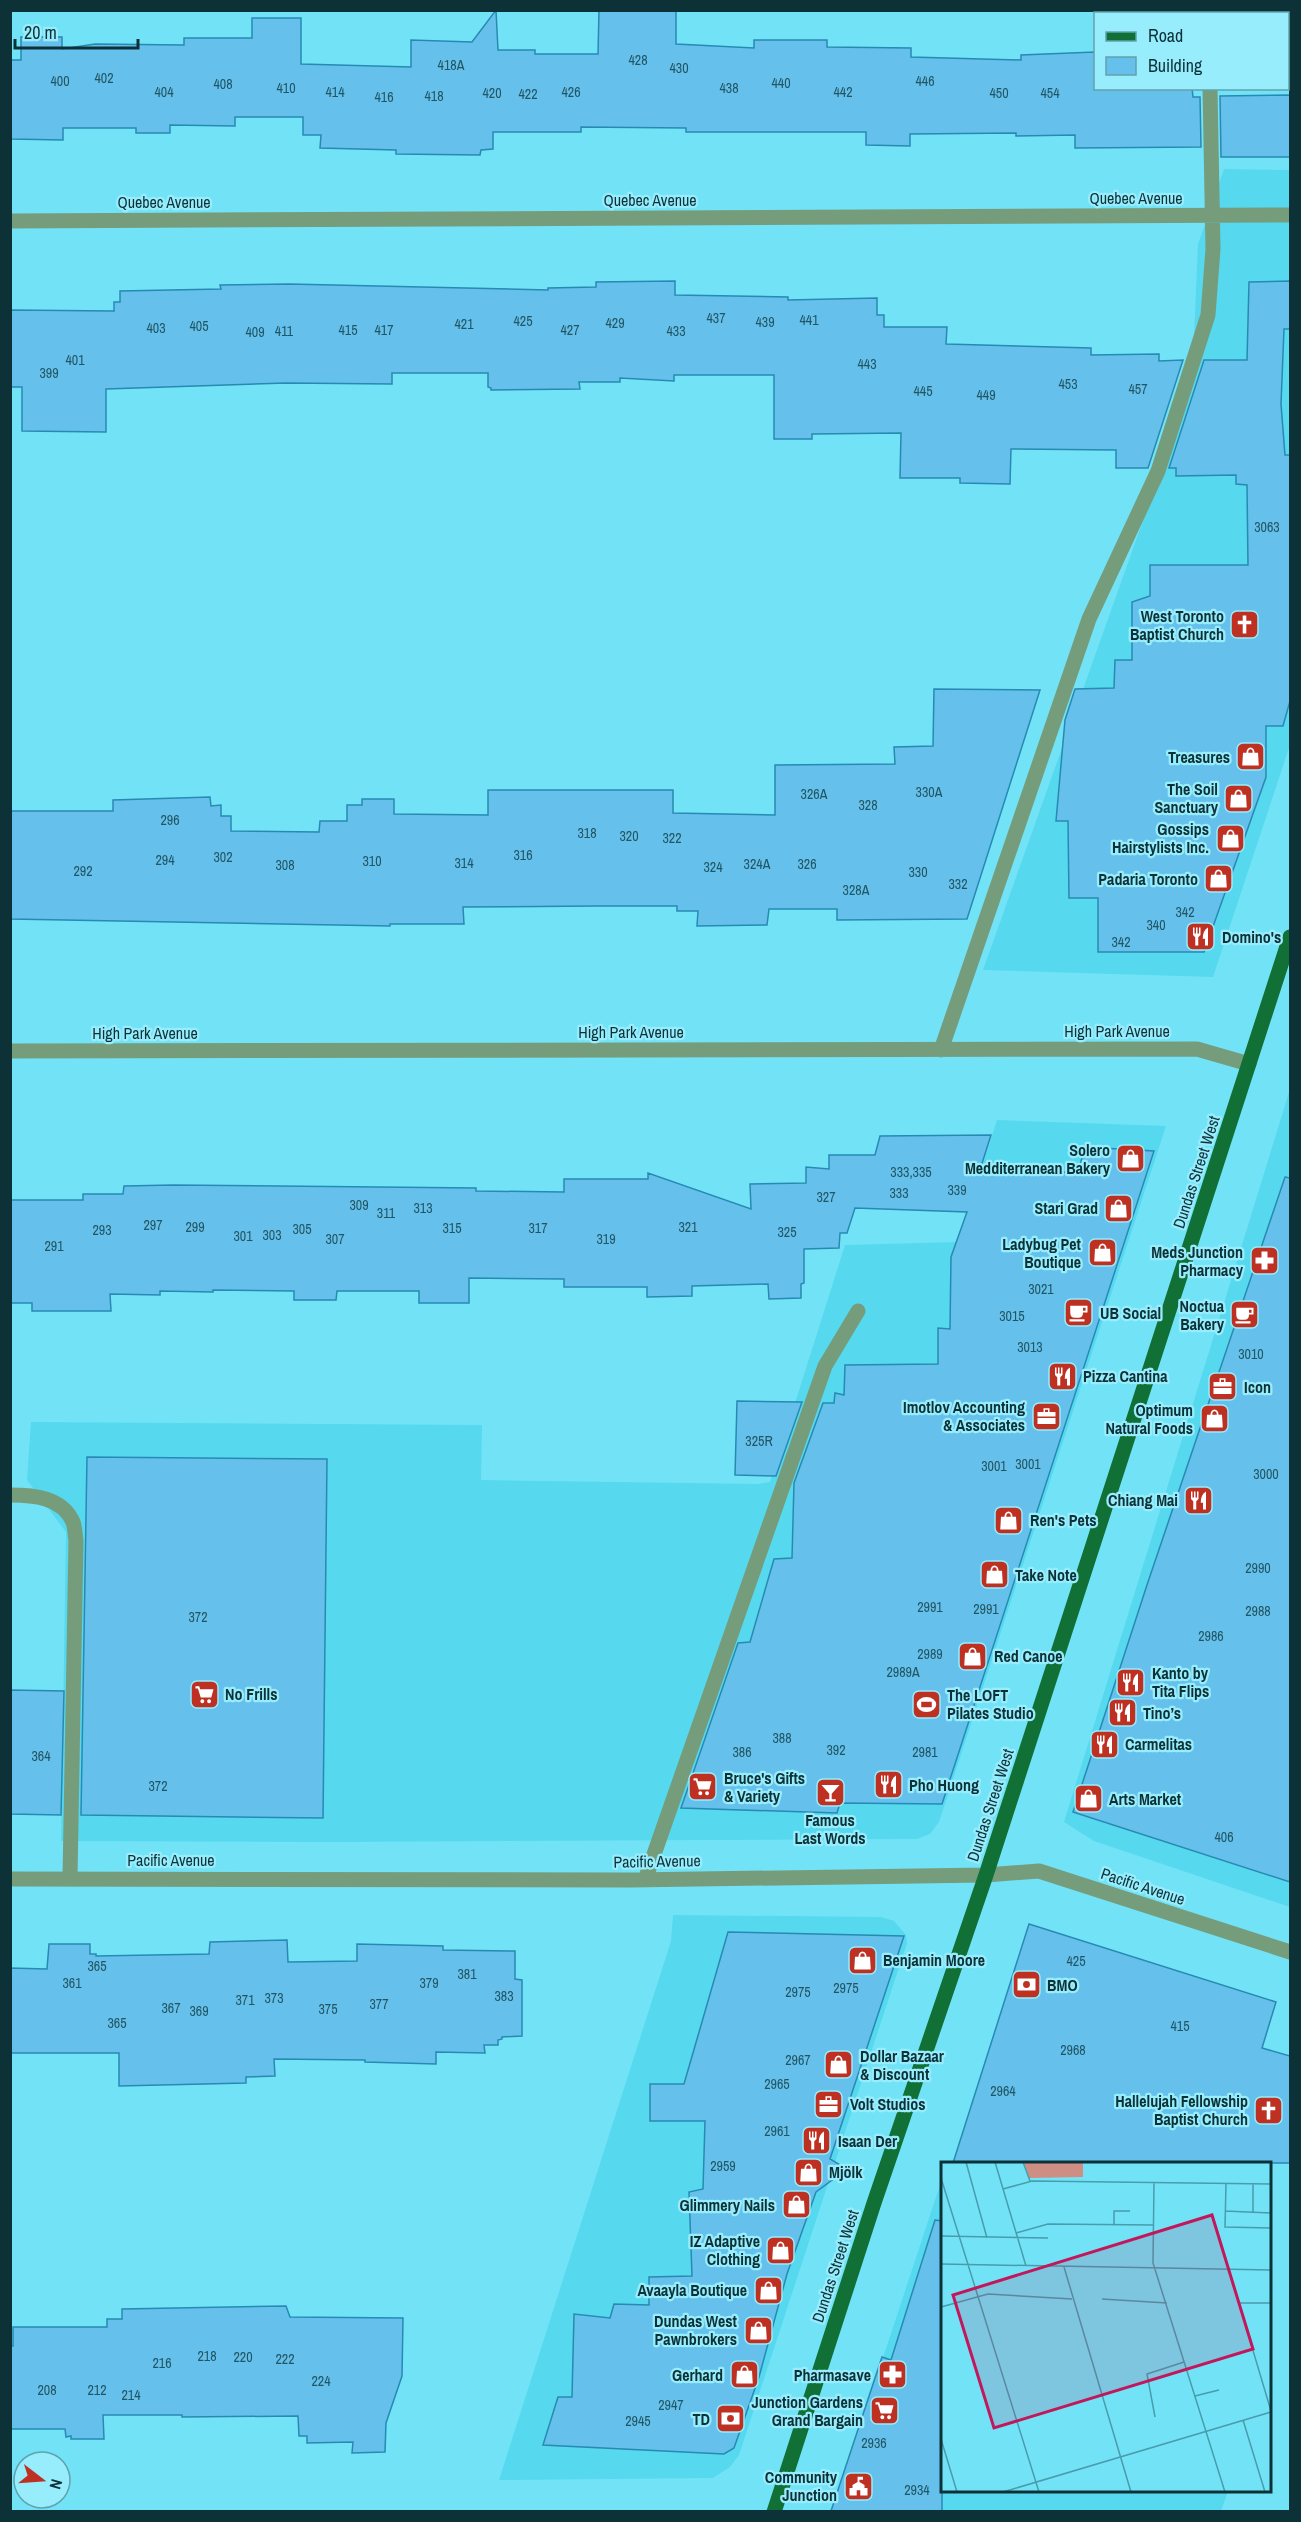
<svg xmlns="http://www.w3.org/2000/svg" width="1301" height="2522" font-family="'Archivo Narrow',sans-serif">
  <rect width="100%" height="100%" fill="#72e3f7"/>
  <!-- built -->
  <path fill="#56d8ee" d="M1219,11H1290V44L1288,45V14H1219Z
    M1224,169L1290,170V745L1213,977L983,970L1192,383L1198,244Z
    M1290,1089V1907L1094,1841L1064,1822Z
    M997,1120L1166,1126L939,1822L930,1834L917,1839L335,1842L61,1841L66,1532L27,1480L31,1422L482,1425L481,1480L758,1484L770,1482L845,1245L958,1242Z
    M673,1915L881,1917L894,1921L906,1935L907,1943L739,2455L730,2467L713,2478L499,2480L671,1941Z
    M942,2179V2490L1228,2491L1221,2511L832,2512Z"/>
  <!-- building -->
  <path fill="#65c1eb" stroke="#278ab2" stroke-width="1.5" d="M496,10L498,50H535V54H598L599,10H676V44L754,48V40H827V47L911,48V57L1021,60V55L1095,52V88H1192L1193,97H1200L1201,147L1075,148V135L1016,136V133L910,134V146L866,145V132H686V128L581,127V132H493V149L481,150L480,155L396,154V150L320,148L321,135H303V117H235V126L170,125V133H136V128H63V140L10,139V60H21V37H62V49L95,44L184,45V38H252V18H301V64L411,67V40L472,42Z
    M1290,95V157H1221L1220,96Z
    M675,281V295L788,297V300L877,298V315H884V327H947L946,344L1091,348V355L1159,354V361L1183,360L1148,468H1116V450L1011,449L1010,484L960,483V478H900L901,433L812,434V439H774V375H674V381L620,378V382H579L580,389L491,390V388L488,387V373H392V384L286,383L106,389V432L22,431V387H10V310L114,311V302H120V291L221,289L220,285L289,284L548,290V288L596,287V282Z
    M1290,281V329H1284L1281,404L1285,455H1290V701L1283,726H1266V777L1204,952H1098V898H1069L1068,821H1056L1065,720L1075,689L1114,688L1115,660H1132V602L1150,596V565H1248L1247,485L1236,484V475L1176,476V468H1169L1204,360H1247L1249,282Z
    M934,689L1040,690L967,919L837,920V909H769L767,925L697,926L698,911H677V906H596L463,907L464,924H390V926L10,919V811H113V800L210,797L211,806L221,805V816H231V831L319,832L320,821H347V805H362V799H394V814L488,815V790H673V813L775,815V765L895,764L894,747L933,746Z
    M991,1135L979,1173L1078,1172L1085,1147L1154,1151L942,1804L840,1803L837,1813L681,1808L738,1643L750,1642L774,1559L792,1558L794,1483L823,1403H834L835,1393L844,1395L845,1365L938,1364V1328L950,1329L951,1257L967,1212L855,1208L847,1233H840L839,1248L804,1249V1283L801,1284V1298L769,1299L768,1284L692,1286V1296L647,1297V1287H564V1279L469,1278V1303H419V1291H337L336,1300H294V1291L213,1290V1292L160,1291V1295L110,1294L111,1311H32V1303H10V1200H83V1194H123L124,1186L173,1185L476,1188V1191L564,1192V1179H648V1173L751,1209L750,1184L806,1183V1167L829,1169V1155H875L880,1136Z
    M1285,1177L1290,1178V1882L1073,1812L1147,1585Z
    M737,1401L802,1402L776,1476L735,1475Z
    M87,1457L327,1459L323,1818L81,1815Z
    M10,1690L64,1691L61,1815L10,1814Z
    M1029,1924L1276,2002L1262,2048L1290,2056V2163H953Z
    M728,1932L904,1936L830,2159L847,2169L816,2192L787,2274L759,2377L734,2448L724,2454L543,2445L558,2397H572L574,2314L610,2318L614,2304L649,2305V2277L692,2276L689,2192L703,2189L705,2121H650V2084H684Z
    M287,1940L288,1962L357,1961V1944L443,1946V1950L515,1951V1979L522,1980V2036L502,2037V2039L498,2040V2045H484L485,2053L436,2052V2064L365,2062V2060L274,2059L275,2076L246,2077V2083L119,2086V2053H10V1968L47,1969L49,1944H90V1954H96V1956L209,1954L210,1942Z
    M935,2220L942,2221V2511H831L882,2357L891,2360Z
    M286,2306L290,2317L403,2318L402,2376L386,2423L385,2452L352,2453L353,2442L307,2443V2436H299L298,2416L182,2417V2415H103L104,2439H71V2436L66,2437L65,2429H11V2346H13V2327H107V2319H122V2309Z"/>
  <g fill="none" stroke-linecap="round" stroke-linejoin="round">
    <!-- minor -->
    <path stroke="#759d7c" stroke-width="15" d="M1209,10V14
      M10,221L1290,215
      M941,1050L1089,619L1158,471L1208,315L1213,249L1210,88
      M10,1051L1197,1049L1249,1064
      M10,1495C33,1495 62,1497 73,1522C75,1527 75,1535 76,1541L70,1878
      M10,1879L630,1880L986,1875L1039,1871L1290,1952
      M645,1880L825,1366L858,1311"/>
    <!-- major -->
    <path stroke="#117035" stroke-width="15" d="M774,2512L874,2203L986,1875L1290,937"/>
  </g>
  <!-- icons -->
  <defs>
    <symbol id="church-square" viewBox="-11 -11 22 22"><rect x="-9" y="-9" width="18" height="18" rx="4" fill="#be3122" stroke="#98edfd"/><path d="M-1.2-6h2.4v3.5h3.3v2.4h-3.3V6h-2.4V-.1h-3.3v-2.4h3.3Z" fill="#fff"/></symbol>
    <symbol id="shop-square" viewBox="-11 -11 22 22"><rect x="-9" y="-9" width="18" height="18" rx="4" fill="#be3122" stroke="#98edfd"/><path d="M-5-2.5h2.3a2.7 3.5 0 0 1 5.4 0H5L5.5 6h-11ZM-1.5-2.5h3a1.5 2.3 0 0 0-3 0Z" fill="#fff"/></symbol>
    <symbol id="restaurant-square" viewBox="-11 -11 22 22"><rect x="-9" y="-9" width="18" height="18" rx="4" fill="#be3122" stroke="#98edfd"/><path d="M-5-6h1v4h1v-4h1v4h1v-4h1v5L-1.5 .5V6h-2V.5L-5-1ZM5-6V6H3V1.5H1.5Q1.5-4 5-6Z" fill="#fff"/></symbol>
    <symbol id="pharmacy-square" viewBox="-11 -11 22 22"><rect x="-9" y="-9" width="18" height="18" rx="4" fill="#be3122" stroke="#98edfd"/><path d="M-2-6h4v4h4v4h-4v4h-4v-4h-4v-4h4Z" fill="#fff"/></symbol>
    <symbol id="cafe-square" viewBox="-11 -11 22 22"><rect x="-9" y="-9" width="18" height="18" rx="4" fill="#be3122" stroke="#98edfd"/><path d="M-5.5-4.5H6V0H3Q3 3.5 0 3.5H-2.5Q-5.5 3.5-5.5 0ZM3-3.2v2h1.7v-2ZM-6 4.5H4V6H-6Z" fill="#fff"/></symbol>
    <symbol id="office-square" viewBox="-11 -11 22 22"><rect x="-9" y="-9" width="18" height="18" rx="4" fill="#be3122" stroke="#98edfd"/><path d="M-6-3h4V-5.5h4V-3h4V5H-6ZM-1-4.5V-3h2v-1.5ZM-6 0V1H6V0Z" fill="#fff"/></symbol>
    <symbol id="supermarket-square" viewBox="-11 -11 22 22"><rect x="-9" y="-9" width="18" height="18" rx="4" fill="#be3122" stroke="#98edfd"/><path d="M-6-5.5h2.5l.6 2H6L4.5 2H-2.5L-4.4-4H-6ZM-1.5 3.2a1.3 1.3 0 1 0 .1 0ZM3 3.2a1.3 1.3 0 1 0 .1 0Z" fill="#fff"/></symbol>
    <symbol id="stadium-square" viewBox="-11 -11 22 22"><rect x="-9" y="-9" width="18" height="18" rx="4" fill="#be3122" stroke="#98edfd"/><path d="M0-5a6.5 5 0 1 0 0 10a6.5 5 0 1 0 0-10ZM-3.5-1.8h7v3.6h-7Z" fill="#fff"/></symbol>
    <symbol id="bar-square" viewBox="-11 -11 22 22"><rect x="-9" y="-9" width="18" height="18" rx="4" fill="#be3122" stroke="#98edfd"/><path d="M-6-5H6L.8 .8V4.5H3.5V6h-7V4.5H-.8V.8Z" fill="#fff"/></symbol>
    <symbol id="bank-square" viewBox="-11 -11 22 22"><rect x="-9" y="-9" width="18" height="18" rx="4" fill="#be3122" stroke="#98edfd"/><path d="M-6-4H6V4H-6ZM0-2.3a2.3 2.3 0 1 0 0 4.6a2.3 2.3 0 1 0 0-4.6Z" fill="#fff"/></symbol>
    <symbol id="civic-square" viewBox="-11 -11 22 22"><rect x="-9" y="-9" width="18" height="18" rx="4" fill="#be3122" stroke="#98edfd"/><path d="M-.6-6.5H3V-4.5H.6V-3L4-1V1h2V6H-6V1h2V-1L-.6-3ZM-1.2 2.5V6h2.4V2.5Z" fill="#fff"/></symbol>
  </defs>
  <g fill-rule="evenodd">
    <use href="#church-square" x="1228" y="608" width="33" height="33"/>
    <use href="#shop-square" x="1234" y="740" width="33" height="33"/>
    <use href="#shop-square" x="1222" y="782" width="33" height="33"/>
    <use href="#shop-square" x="1214" y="822" width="33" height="33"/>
    <use href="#shop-square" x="1202" y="862" width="33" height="33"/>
    <use href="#restaurant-square" x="1184" y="920" width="33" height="33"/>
    <use href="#shop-square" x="1114" y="1142" width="33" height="33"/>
    <use href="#shop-square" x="1102" y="1192" width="33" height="33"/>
    <use href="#shop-square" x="1086" y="1236" width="33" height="33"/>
    <use href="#pharmacy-square" x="1248" y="1244" width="33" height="33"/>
    <use href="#cafe-square" x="1062" y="1296" width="33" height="33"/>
    <use href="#cafe-square" x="1228" y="1298" width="33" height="33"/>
    <use href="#restaurant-square" x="1046" y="1360" width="33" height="33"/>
    <use href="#office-square" x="1206" y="1370" width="33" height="33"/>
    <use href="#office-square" x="1030" y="1400" width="33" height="33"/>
    <use href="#shop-square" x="1198" y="1402" width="33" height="33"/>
    <use href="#restaurant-square" x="1182" y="1484" width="33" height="33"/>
    <use href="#shop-square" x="992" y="1504" width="33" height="33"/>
    <use href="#shop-square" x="978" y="1558" width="33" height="33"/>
    <use href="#shop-square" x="956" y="1640" width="33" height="33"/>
    <use href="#restaurant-square" x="1114" y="1666" width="33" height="33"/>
    <use href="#supermarket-square" x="188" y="1678" width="33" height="33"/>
    <use href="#stadium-square" x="910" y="1688" width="33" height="33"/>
    <use href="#restaurant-square" x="1106" y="1696" width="33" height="33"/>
    <use href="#restaurant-square" x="1088" y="1728" width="33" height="33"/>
    <use href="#restaurant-square" x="872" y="1768" width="33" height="33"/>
    <use href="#supermarket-square" x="686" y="1770" width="33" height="33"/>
    <use href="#bar-square" x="814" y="1776" width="33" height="33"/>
    <use href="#shop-square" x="1072" y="1782" width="33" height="33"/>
    <use href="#shop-square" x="846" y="1944" width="33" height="33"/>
    <use href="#bank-square" x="1010" y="1968" width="33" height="33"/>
    <use href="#shop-square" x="822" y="2048" width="33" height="33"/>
    <use href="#office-square" x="812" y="2088" width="33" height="33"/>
    <use href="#church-square" x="1252" y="2094" width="33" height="33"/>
    <use href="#restaurant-square" x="800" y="2124" width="33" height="33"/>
    <use href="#shop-square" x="792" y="2156" width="33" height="33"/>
    <use href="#shop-square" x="780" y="2188" width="33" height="33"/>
    <use href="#shop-square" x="764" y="2234" width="33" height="33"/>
    <use href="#shop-square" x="752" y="2274" width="33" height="33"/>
    <use href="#shop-square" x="742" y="2314" width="33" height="33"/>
    <use href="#shop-square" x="728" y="2358" width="33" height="33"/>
    <use href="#pharmacy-square" x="876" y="2358" width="33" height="33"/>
    <use href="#supermarket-square" x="868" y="2394" width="33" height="33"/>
    <use href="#bank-square" x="714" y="2402" width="33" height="33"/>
    <use href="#civic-square" x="842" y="2470" width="33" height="33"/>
  </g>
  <g text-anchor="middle" stroke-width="4.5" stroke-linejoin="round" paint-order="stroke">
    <!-- number labels -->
    <g font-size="14" fill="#225665">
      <text x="638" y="65">428</text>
      <text x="451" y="70">418A</text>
      <text x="679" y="73">430</text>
      <text x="104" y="83">402</text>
      <text x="60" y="86">400</text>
      <text x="925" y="86">446</text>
      <text x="781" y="88">440</text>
      <text x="223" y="89">408</text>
      <text x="286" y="93">410</text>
      <text x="729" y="93">438</text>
      <text x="164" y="97">404</text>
      <text x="335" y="97">414</text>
      <text x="571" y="97">426</text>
      <text x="843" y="97">442</text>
      <text x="492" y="98">420</text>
      <text x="999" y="98">450</text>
      <text x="1050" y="98">454</text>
      <text x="528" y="99">422</text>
      <text x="434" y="101">418</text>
      <text x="384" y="102">416</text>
      <text x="716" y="323">437</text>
      <text x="809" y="325">441</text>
      <text x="523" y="326">425</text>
      <text x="765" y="327">439</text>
      <text x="615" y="328">429</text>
      <text x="464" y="329">421</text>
      <text x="199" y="331">405</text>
      <text x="156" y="333">403</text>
      <text x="348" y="335">415</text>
      <text x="384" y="335">417</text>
      <text x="570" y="335">427</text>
      <text x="284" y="336">411</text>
      <text x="676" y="336">433</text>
      <text x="255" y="337">409</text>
      <text x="75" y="365">401</text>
      <text x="867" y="369">443</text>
      <text x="49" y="378">399</text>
      <text x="1068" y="389">453</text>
      <text x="1138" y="394">457</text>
      <text x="923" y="396">445</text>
      <text x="986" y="400">449</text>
      <text x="1267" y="532">3063</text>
      <text x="929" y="797">330A</text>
      <text x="814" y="799">326A</text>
      <text x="868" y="810">328</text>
      <text x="170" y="825">296</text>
      <text x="587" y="838">318</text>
      <text x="629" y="841">320</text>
      <text x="672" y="843">322</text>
      <text x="523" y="860">316</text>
      <text x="223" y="862">302</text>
      <text x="165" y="865">294</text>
      <text x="372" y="866">310</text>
      <text x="464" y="868">314</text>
      <text x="757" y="869">324A</text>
      <text x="807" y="869">326</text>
      <text x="285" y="870">308</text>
      <text x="713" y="872">324</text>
      <text x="83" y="876">292</text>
      <text x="918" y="877">330</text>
      <text x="958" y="889">332</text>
      <text x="856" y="895">328A</text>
      <text x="1185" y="917">342</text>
      <text x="1156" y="930">340</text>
      <text x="1121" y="947">342</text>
      <text x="911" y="1177">333,335</text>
      <text x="957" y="1195">339</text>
      <text x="899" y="1198">333</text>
      <text x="826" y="1202">327</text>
      <text x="359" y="1210">309</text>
      <text x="423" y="1213">313</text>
      <text x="386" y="1218">311</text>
      <text x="153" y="1230">297</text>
      <text x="195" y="1232">299</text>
      <text x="688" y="1232">321</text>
      <text x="452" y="1233">315</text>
      <text x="538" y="1233">317</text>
      <text x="302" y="1234">305</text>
      <text x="102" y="1235">293</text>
      <text x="787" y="1237">325</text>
      <text x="272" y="1240">303</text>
      <text x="243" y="1241">301</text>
      <text x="335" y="1244">307</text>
      <text x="606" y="1244">319</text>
      <text x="54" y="1251">291</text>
      <text x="1041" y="1294">3021</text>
      <text x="1012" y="1321">3015</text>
      <text x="1030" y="1352">3013</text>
      <text x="1251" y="1359">3010</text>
      <text x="759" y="1446">325R</text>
      <text x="1028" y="1469">3001</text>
      <text x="994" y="1471">3001</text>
      <text x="1266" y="1479">3000</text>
      <text x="1258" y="1573">2990</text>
      <text x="930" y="1612">2991</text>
      <text x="986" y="1614">2991</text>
      <text x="1258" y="1616">2988</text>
      <text x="198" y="1622">372</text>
      <text x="1211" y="1641">2986</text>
      <text x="930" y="1659">2989</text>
      <text x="903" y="1677">2989A</text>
      <text x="782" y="1743">388</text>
      <text x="836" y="1755">392</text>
      <text x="742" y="1757">386</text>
      <text x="925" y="1757">2981</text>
      <text x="41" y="1761">364</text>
      <text x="158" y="1791">372</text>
      <text x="1224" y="1842">406</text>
      <text x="1076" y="1966">425</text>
      <text x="97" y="1971">365</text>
      <text x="467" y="1979">381</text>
      <text x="72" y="1988">361</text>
      <text x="429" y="1988">379</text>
      <text x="846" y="1993">2975</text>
      <text x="798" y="1997">2975</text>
      <text x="504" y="2001">383</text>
      <text x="274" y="2003">373</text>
      <text x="245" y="2005">371</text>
      <text x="379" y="2009">377</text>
      <text x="171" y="2013">367</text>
      <text x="328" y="2014">375</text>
      <text x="199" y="2016">369</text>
      <text x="117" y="2028">365</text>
      <text x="1180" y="2031">415</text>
      <text x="1073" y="2055">2968</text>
      <text x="798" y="2065">2967</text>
      <text x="777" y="2089">2965</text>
      <text x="1003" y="2096">2964</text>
      <text x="777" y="2136">2961</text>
      <text x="723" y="2171">2959</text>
      <text x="207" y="2361">218</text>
      <text x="243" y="2362">220</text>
      <text x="285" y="2364">222</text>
      <text x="162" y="2368">216</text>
      <text x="321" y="2386">224</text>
      <text x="47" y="2395">208</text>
      <text x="97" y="2395">212</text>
      <text x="131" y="2400">214</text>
      <text x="671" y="2410">2947</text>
      <text x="638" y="2426">2945</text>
      <text x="874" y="2448">2936</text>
      <text x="917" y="2495">2934</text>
    </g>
    <!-- street labels -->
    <g font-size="16" fill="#0c3238" stroke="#98edfd">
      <text x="1136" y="204">Quebec Avenue</text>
      <text x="650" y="206">Quebec Avenue</text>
      <text x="164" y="208">Quebec Avenue</text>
      <text x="1117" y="1037">High Park Avenue</text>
      <text x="631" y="1038">High Park Avenue</text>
      <text x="145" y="1039">High Park Avenue</text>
      <text transform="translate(1196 1172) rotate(-72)" y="6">Dundas Street West</text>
      <text transform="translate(990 1805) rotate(-72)" y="6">Dundas Street West</text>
      <text x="171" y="1866">Pacific Avenue</text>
      <text transform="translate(657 1861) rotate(-1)" y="6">Pacific Avenue</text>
      <text transform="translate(1143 1886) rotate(18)" y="6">Pacific Avenue</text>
      <text transform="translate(835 2266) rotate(-72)" y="6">Dundas Street West</text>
    </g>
    <!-- poi labels -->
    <g font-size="16" font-weight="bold" fill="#0c3238" stroke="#98edfd" text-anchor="end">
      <text x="1224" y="622">West Toronto<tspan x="1224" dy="18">Baptist Church</tspan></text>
      <text x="1230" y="763">Treasures</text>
      <text x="1218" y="795">The Soil<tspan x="1218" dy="18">Sanctuary</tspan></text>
      <text x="1209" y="835">Gossips<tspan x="1209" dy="18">Hairstylists Inc.</tspan></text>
      <text x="1198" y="885">Padaria Toronto</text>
      <text x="1222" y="943" text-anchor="start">Domino's</text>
      <text x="1110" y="1156">Solero<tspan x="1110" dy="18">Medditerranean Bakery</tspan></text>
      <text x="1098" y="1214">Stari Grad</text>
      <text x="1081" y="1250">Ladybug Pet<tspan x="1081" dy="18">Boutique</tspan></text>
      <text x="1243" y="1258">Meds Junction<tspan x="1243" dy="18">Pharmacy</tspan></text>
      <text x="1224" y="1312">Noctua<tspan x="1224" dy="18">Bakery</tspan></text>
      <text x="1100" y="1319" text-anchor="start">UB Social</text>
      <text x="1083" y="1382" text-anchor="start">Pizza Cantina</text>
      <text x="1244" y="1393" text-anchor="start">Icon</text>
      <text x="1025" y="1413">Imotlov Accounting<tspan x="1025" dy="18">&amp; Associates</tspan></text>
      <text x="1193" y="1416">Optimum<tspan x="1193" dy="18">Natural Foods</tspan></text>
      <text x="1178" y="1506">Chiang Mai</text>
      <text x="1030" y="1526" text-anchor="start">Ren's Pets</text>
      <text x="1015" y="1581" text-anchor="start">Take Note</text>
      <text x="994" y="1662" text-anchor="start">Red Canoe</text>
      <text x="1152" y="1679" text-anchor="start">Kanto by<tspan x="1152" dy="18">Tita Flips</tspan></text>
      <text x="225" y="1700" text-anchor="start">No Frills</text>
      <text x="947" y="1701" text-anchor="start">The LOFT<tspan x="947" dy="18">Pilates Studio</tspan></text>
      <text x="1143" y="1719" text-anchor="start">Tino’s</text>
      <text x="1125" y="1750" text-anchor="start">Carmelitas</text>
      <text x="724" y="1784" text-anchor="start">Bruce's Gifts<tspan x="724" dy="18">&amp; Variety</tspan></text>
      <text x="909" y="1791" text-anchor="start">Pho Huong</text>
      <text x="1109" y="1805" text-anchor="start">Arts Market</text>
      <text x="830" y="1826" text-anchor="middle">Famous<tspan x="830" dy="18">Last Words</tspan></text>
      <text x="883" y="1966" text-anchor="start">Benjamin Moore</text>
      <text x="1047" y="1991" text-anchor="start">BMO</text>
      <text x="860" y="2062" text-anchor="start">Dollar Bazaar<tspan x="860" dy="18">&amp; Discount</tspan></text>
      <text x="1248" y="2107">Hallelujah Fellowship<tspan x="1248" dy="18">Baptist Church</tspan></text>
      <text x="850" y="2110" text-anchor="start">Volt Studios</text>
      <text x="838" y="2147" text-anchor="start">Isaan Der</text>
      <text x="829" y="2178" text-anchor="start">Mjölk</text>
      <text x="775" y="2211">Glimmery Nails</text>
      <text x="760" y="2247">IZ Adaptive<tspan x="760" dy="18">Clothing</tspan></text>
      <text x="747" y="2296">Avaayla Boutique</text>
      <text x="737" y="2327">Dundas West<tspan x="737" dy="18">Pawnbrokers</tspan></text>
      <text x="723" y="2381">Gerhard</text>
      <text x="871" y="2381">Pharmasave</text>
      <text x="863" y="2408">Junction Gardens<tspan x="863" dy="18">Grand Bargain</tspan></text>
      <text x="710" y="2425">TD</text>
      <text x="837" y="2483">Community<tspan x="837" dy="18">Junction</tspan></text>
    </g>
  </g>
  <!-- overview -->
  <g transform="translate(941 2162)">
    <rect width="330" height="330" fill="#72e3f7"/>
    <path d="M83,0H142V15L88,16Z" fill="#ce8e83"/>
    <path fill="none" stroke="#499cab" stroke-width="1.5" d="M25,0L46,76M54,0L85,104M82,0L89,19M0,16L98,330M213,21L212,101L284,330M285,22L284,65L330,66M62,27L91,19L330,22M284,49L330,51M312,50V22M173,63V49H189M75,71L107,62L213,63M0,74L107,76M0,102L330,108M123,105L190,330M288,108L330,249M161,137L226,141M298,141H330M0,145L47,132L131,137M254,234L278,228M214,255L206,212L243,200M302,258L324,330M0,277L16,330M62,330L330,250"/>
    <path fill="#c2185b" fill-opacity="0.15" stroke="#c2185b" stroke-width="3" d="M271,53L312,187L53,266L12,133Z"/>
    <rect width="330" height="330" fill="none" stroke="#0c3238" stroke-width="3"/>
  </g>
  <!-- border -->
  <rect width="1301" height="2522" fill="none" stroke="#0c3238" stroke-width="24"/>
  <!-- legend -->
  <rect x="1094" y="12" width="195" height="78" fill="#98edfd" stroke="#60a2ae" stroke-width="1.5"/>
  <rect x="1106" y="32" width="30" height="9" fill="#117035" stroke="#60a2ae" stroke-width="1.5"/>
  <text x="1148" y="42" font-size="18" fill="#0c3238">Road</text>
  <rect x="1106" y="57" width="30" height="18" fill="#65c1eb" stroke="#60a2ae" stroke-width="1.5"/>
  <text x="1148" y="72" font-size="18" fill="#0c3238">Building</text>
  <!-- north arrow -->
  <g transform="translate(42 2480) rotate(107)"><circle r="28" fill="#98edfd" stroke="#60a2ae" stroke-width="1.5"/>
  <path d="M0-4.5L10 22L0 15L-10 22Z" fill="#be3122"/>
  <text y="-9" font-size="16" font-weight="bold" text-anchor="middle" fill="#0c3238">N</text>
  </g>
  <!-- scale -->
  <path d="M15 39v9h123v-9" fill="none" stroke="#0c3238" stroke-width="3"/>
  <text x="24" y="39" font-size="18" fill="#0c3238" stroke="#98edfd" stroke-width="4.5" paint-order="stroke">20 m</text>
</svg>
